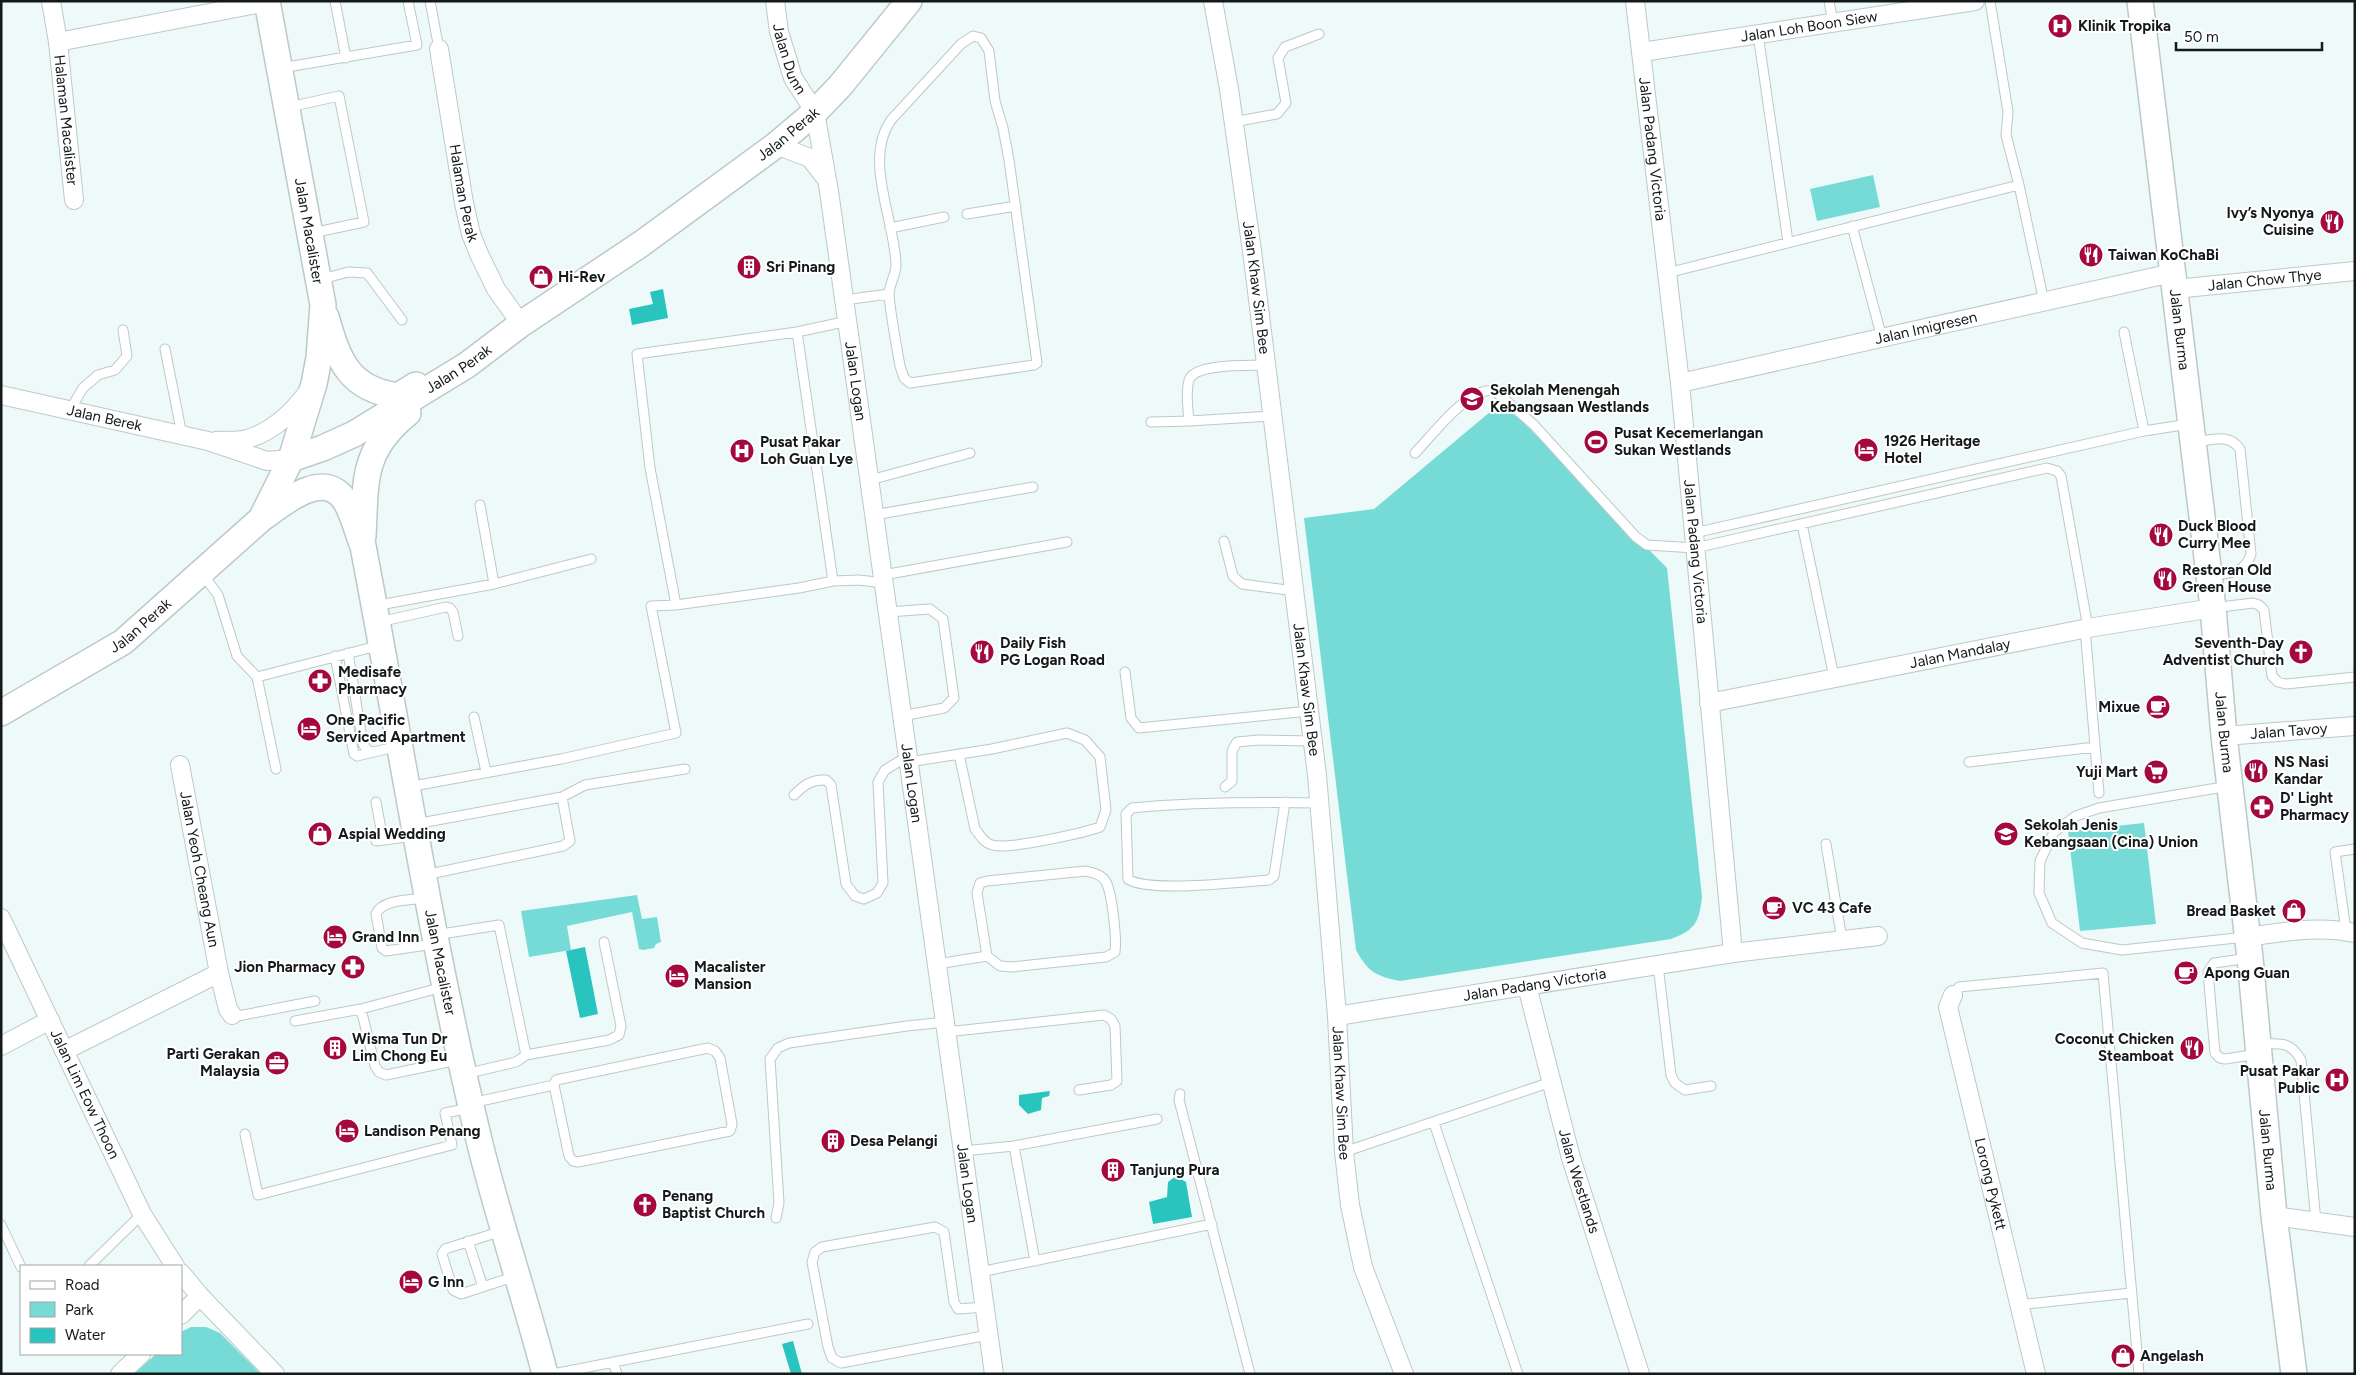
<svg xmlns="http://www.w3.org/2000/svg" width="2356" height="1375" font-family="Figtree,sans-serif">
  <rect width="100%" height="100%" fill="#eefaf9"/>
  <!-- green -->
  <path fill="#76dbd6" d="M1873,175L1880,207L1817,221L1810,189Z
    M1501,409L1512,413L1521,420L1667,568L1702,897C1699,923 1695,930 1671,939L1400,981C1376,976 1368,972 1356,950L1304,518L1374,509L1490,412Z
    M2144,823L2156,924L2080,931L2068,831Z
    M637,895L642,919L657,917L661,942L656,944L654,948L643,950L639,949L632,912L567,926L571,950L529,957L521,911Z
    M191,1327H206L220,1333L261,1374H134L156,1354H181V1332Z"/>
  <!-- water -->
  <path fill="#2ac4bf" d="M663,289L668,318L632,325L629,309L653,304L650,292Z
    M585,947L598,1014L580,1018L566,951Z
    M1050,1091L1049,1096L1042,1098L1041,1110L1028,1114L1019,1105V1095Z
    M1176,1176L1186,1182L1192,1217L1153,1224L1149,1202L1167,1197L1168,1182Z
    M793,1341L802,1374H791L782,1344Z"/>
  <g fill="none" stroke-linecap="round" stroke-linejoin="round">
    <defs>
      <path id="service" d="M335,1L346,58
        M430,1L439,49
        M1829,1L1833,23
        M1990,1L2008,112L2006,135L2019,185L2044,302
        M1758,34L1788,242
        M973,36L981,38L989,51L995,101L1003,128L1009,160L1037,363L1034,365L910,383L904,378L900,366C896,343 891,318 889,295C889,284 896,275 896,265C895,220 863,160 891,120L961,44Z
        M281,68L417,45L408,1
        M289,107L339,96L364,222L312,233
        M1233,122L1277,114L1286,103L1278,58L1285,47L1319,34
        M967,214L1016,206
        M1852,226L1882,338
        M890,228L944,217
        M1667,273L2019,185
        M319,280L348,272L367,273L402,320
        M844,300L889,294
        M848,321L797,332L833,581L859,580L884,583
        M797,332L637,354L650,468L676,605L799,588L833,581
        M2124,332L2144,431
        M165,349L182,435
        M70,410L83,388L98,375L115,370L127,356L123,330
        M1189,421L1272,416
        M1151,422L1189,421C1188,411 1185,387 1190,378C1199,363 1250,366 1266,365
        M2195,442C2212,440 2229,433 2240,449L2251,554C2245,574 2228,573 2210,576
        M1415,453C1432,436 1469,385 1495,391L1534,425L1636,537L1647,545L1695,548L2047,468L2057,471L2061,476L2088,628
        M870,480L970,453
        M480,505L494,584
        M874,515L1033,487
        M1802,524L1834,677
        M1694,533L2144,431L2189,424
        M1224,541L1233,576L1242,584L1295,591
        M202,573L218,595L237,656L257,677L276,769
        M883,575L1067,542
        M374,606L494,584L591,559
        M2213,608L2253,603L2259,605L2264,610L2272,676L2278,682L2286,684L2355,677
        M888,612L930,609L943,619L954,698L944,708L902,716
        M379,622L446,607L450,608L453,612L458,636
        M2085,628L2099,793
        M348,653L363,744L367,750L374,752L399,746
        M335,656L354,754L357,756L374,752
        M1125,672L1131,718L1139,728L1309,711
        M257,677L381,645
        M474,717L486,772
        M909,762L992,749L1067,733L1085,740L1100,757L1106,810L1100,827C1083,833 1008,850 992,845C984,843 980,835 975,829L959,754
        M1969,762L2095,747
        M2229,786L2099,808L2076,816L2054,832L2040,861L2039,893L2052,923L2082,943L2122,950L2246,937
        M408,787L561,759L676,733L651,606L676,605
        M1225,787L1232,781V751L1237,742L1259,740L1313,741
        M794,795C804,785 812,779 826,780L831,785L846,884L855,896L864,899L877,893L883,883L878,782L885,770L908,756
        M376,802L383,840
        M1285,802L1274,876L1269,880C1241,882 1147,893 1128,879L1126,814L1132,808C1195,802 1257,802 1320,803
        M415,824L562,797L585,785L685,769
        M376,841L414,836
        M1826,844L1842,940
        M425,875L563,846L570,841L562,797
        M426,898C412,900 382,899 376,914L382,948L386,951L434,944
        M2346,931L2335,852L2355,849
        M435,935L499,925L526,1055
        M2249,958L2214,963L2208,972L2215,1053L2220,1058L2225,1059L2258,1054
        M937,964L987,956L1000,966L1012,967L1106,957L1115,952C1117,939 1112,893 1106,882C1101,874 1094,873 1086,871L987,881L980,883L977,893L987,956
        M1658,965L1671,1075L1675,1083L1685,1090L1711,1086
        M1953,995L1959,987L2103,973L2139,1374
        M361,1009L375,1066L379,1072L386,1075L458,1060
        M232,1015L238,1016L315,1001
        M295,1021L361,1009L443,987
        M946,1032L1104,1015L1111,1019L1115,1026L1117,1081L1111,1085L1079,1090
        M2259,1044C2279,1044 2290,1040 2301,1060L2316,1222
        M708,1048L715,1051L720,1058L732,1124L730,1131L578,1162L573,1161L569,1156L554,1085L556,1080Z
        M465,1074L516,1062L526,1055L609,1040L619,1035L621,1026L604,942
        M1180,1094L1179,1100L1250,1374
        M471,1103L554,1085
        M1434,1123L1518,1374
        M245,1134L258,1195L452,1145L445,1113L470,1108
        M1014,1146L1035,1261
        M963,1151L1014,1146L1157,1119
        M1344,1152L1551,1082
        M776,1218L779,1203L770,1059L778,1048L789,1043L907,1026L945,1022
        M1,1225L21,1267
        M502,1231L445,1249L442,1254L453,1290L461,1294L516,1276
        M468,1241L483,1287
        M89,1266L142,1214
        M980,1272L1212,1224
        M2018,1305L2131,1293
        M985,1307L958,1309L954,1302L944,1232L935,1227L822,1247L815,1252L812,1262L828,1347L832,1358L841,1363L988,1335
        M613,1362L617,1374
        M553,1374L808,1324"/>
      <g id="minor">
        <path id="s1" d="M51,1L58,42L74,200"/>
        <path id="s2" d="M775,1L779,32L793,78L815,112L829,191L994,1374"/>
        <path id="s3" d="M1213,1L1229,89L1252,251L1317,775L1337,1016L1344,1152L1350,1205L1363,1267L1404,1374"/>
        <path id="s4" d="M1635,1L1680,383L1733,953"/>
        <path d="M58,42L267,2"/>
        <path id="s5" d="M439,49L464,203L471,234L479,254L496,289L521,324"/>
        <path id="s6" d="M1642,52L1975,1"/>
        <path d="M776,145L810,158L824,176"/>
        <path id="s7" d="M2175,289L2355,271"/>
        <path id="s8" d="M1680,383L2172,273"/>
        <path id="s9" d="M1,395L208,441L267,461L291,459"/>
        <path d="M216,441C225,440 237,442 247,439C272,432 292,413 307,393"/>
        <path id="s10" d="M1709,703L2088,628L2213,608"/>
        <path id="s11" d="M2224,736L2355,726"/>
        <path id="s12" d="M180,765L219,973L228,1009L232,1015"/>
        <path id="s13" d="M1,918L142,1214L175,1266"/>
        <path d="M2247,937C2284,932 2318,925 2355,933"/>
        <path id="s14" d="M1527,986L1571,1158L1640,1374"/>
        <path id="s15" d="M1953,995L1948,1007L2036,1374"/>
        <path id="s16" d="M1337,1016L1733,953L1878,936"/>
        <path d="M1,1046L50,1020"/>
        <path d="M64,1051L219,973"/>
        <path d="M2274,1216L2355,1227"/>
        <path d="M181,1273L200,1296L275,1374"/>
        <path d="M181,1315L200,1296"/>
        <path d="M120,1374L141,1354"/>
      </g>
      <g id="secondary">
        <path id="s17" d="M2140,1L2213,608L2224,736L2250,958L2274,1216L2294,1374"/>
        <path d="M326,317C339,362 349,389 398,396L416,385"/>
        <path id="s18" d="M291,459L323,448L354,434L467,365L521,324L641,244L776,145L815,112L840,86L909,1"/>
        <path id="s19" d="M261,519C283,504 321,469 344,499C353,512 357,532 363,546C401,745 432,947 480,1144C499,1221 525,1297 545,1374"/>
        <path d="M363,536C366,481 361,451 408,413"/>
        <path id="s20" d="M1,713L123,642L261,519L291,459L314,384L319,358L323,305L267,1"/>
      </g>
    </defs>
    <!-- service casing -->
    <use href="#service" stroke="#bcc9c8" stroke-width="11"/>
    <!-- minor casing -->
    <use href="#minor" stroke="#bcc9c8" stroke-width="20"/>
    <!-- secondary casing -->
    <use href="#secondary" stroke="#bcc9c8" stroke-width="28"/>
    <!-- service -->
    <use href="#service" stroke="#fff" stroke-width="9"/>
    <!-- minor -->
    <use href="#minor" stroke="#fff" stroke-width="18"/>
    <!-- secondary -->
    <use href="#secondary" stroke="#fff" stroke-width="25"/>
  </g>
  <!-- icons -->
  <defs>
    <symbol id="hospital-disc" viewBox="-11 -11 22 22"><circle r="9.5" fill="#a4093e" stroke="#fff"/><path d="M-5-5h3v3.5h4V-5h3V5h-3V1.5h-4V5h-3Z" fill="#fff"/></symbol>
    <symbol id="restaurant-disc" viewBox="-11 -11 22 22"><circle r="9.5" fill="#a4093e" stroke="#fff"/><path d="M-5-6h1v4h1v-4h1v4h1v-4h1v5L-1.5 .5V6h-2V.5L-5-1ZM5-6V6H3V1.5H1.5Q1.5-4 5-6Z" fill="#fff"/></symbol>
    <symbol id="building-disc" viewBox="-11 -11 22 22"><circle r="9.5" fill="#a4093e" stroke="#fff"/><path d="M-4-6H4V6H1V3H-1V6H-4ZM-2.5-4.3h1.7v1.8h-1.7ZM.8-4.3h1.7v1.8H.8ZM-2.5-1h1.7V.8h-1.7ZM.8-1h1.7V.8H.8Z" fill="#fff"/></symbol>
    <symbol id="shop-disc" viewBox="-11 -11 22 22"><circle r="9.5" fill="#a4093e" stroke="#fff"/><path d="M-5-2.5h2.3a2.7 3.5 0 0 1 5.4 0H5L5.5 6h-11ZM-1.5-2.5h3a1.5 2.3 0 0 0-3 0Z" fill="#fff"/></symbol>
    <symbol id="school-disc" viewBox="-11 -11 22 22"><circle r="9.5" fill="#a4093e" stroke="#fff"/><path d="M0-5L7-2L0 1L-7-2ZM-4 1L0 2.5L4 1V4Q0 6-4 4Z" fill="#fff"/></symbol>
    <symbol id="stadium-disc" viewBox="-11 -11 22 22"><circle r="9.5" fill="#a4093e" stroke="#fff"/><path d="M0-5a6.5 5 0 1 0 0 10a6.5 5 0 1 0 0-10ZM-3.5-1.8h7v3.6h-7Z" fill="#fff"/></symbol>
    <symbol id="hotel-disc" viewBox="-11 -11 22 22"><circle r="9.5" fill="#a4093e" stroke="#fff"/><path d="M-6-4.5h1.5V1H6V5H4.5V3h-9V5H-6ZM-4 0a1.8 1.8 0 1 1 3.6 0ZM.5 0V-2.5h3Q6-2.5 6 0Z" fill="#fff"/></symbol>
    <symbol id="church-disc" viewBox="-11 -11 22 22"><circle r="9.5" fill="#a4093e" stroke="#fff"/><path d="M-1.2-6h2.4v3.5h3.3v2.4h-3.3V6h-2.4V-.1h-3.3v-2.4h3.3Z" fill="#fff"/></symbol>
    <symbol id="pharmacy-disc" viewBox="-11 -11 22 22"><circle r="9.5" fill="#a4093e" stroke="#fff"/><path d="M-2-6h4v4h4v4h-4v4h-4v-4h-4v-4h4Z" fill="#fff"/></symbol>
    <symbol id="cafe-disc" viewBox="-11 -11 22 22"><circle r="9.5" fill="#a4093e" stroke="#fff"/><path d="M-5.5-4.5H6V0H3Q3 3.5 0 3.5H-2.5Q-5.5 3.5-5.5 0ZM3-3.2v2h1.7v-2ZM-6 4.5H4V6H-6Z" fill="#fff"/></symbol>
    <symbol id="supermarket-disc" viewBox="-11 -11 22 22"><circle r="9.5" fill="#a4093e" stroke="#fff"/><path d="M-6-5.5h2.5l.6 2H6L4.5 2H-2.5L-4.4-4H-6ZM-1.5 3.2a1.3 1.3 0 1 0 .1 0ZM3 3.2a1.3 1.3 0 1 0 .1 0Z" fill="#fff"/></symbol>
    <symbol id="office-disc" viewBox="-11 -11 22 22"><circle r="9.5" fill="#a4093e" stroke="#fff"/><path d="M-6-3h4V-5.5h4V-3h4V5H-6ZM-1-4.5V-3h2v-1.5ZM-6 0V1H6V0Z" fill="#fff"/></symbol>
  </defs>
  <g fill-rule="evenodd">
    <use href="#hospital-disc" x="2046" y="12" width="28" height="28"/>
    <use href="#restaurant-disc" x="2318" y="208" width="28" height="28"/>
    <use href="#restaurant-disc" x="2077" y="241" width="28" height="28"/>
    <use href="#building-disc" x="735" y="253" width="28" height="28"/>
    <use href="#shop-disc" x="527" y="263" width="28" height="28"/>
    <use href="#school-disc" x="1458" y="385" width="28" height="28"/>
    <use href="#stadium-disc" x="1582" y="428" width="28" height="28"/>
    <use href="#hotel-disc" x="1852" y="436" width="28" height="28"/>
    <use href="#hospital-disc" x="728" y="437" width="28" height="28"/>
    <use href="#restaurant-disc" x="2147" y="521" width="28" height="28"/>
    <use href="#restaurant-disc" x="2151" y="565" width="28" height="28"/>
    <use href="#restaurant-disc" x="968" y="638" width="28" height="28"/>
    <use href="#church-disc" x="2287" y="638" width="28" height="28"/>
    <use href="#pharmacy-disc" x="306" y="667" width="28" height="28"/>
    <use href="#cafe-disc" x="2144" y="693" width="28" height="28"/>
    <use href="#hotel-disc" x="295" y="715" width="28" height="28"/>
    <use href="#restaurant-disc" x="2242" y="757" width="28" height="28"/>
    <use href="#supermarket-disc" x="2142" y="758" width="28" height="28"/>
    <use href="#pharmacy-disc" x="2248" y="793" width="28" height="28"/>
    <use href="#shop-disc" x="306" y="820" width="28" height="28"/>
    <use href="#school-disc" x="1992" y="820" width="28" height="28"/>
    <use href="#cafe-disc" x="1760" y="894" width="28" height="28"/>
    <use href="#shop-disc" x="2280" y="897" width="28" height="28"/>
    <use href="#hotel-disc" x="321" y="923" width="28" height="28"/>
    <use href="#pharmacy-disc" x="339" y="953" width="28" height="28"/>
    <use href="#cafe-disc" x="2172" y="959" width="28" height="28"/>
    <use href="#hotel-disc" x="663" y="962" width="28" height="28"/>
    <use href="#building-disc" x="321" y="1034" width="28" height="28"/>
    <use href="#restaurant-disc" x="2178" y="1034" width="28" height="28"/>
    <use href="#office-disc" x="263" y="1049" width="28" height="28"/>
    <use href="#hospital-disc" x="2323" y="1066" width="28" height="28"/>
    <use href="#hotel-disc" x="333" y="1117" width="28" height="28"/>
    <use href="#building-disc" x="819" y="1127" width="28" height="28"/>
    <use href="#building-disc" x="1099" y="1156" width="28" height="28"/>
    <use href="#church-disc" x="631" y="1191" width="28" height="28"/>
    <use href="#hotel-disc" x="397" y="1268" width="28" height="28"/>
    <use href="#shop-disc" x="2109" y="1342" width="28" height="28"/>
  </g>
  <g text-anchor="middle" stroke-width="4" stroke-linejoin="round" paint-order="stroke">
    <!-- poi labels -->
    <g font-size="15" font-weight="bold" fill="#141919" stroke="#fff" text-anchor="start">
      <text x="2078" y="31">Klinik Tropika</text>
      <text x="2314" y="218" text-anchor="end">Ivy’s Nyonya<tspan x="2314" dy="17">Cuisine</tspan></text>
      <text x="2108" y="260">Taiwan KoChaBi</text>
      <text x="766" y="272">Sri Pinang</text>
      <text x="558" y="282">Hi-Rev</text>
      <text x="1490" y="395">Sekolah Menengah<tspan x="1490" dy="17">Kebangsaan Westlands</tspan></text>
      <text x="1614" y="438">Pusat Kecemerlangan<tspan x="1614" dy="17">Sukan Westlands</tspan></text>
      <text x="1884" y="446">1926 Heritage<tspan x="1884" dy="17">Hotel</tspan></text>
      <text x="760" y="447">Pusat Pakar<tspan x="760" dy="17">Loh Guan Lye</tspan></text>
      <text x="2178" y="531">Duck Blood<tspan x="2178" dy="17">Curry Mee</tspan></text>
      <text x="2182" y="575">Restoran Old<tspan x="2182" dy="17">Green House</tspan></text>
      <text x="1000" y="648">Daily Fish<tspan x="1000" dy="17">PG Logan Road</tspan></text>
      <text x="2284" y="648" text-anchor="end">Seventh-Day<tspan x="2284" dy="17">Adventist Church</tspan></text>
      <text x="338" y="677">Medisafe<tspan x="338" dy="17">Pharmacy</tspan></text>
      <text x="2140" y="712" text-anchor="end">Mixue</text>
      <text x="326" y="725">One Pacific<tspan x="326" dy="17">Serviced Apartment</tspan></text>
      <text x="2274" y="767">NS Nasi<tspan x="2274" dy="17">Kandar</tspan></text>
      <text x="2138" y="777" text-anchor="end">Yuji Mart</text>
      <text x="2280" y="803">D' Light<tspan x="2280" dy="17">Pharmacy</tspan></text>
      <text x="2024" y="830">Sekolah Jenis<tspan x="2024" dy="17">Kebangsaan (Cina) Union</tspan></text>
      <text x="338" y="839">Aspial Wedding</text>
      <text x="1792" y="913">VC 43 Cafe</text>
      <text x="2276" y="916" text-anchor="end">Bread Basket</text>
      <text x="352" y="942">Grand Inn</text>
      <text x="336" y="972" text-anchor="end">Jion Pharmacy</text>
      <text x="694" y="972">Macalister<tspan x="694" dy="17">Mansion</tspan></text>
      <text x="2204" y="978">Apong Guan</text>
      <text x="352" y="1044">Wisma Tun Dr<tspan x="352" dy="17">Lim Chong Eu</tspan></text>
      <text x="2174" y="1044" text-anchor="end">Coconut Chicken<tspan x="2174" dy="17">Steamboat</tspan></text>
      <text x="260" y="1059" text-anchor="end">Parti Gerakan<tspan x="260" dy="17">Malaysia</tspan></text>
      <text x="2320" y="1076" text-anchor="end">Pusat Pakar<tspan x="2320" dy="17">Public</tspan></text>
      <text x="364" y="1136">Landison Penang</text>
      <text x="850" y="1146">Desa Pelangi</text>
      <text x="1130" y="1175">Tanjung Pura</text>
      <text x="662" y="1201">Penang<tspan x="662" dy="17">Baptist Church</tspan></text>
      <text x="428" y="1287">G Inn</text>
      <text x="2140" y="1361">Angelash</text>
    </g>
    <!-- street labels -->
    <g font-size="15" fill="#141919" stroke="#fff">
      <text dy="5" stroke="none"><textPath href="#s6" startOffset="169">Jalan Loh Boon Siew</textPath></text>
      <text dy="5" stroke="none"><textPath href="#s2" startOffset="60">Jalan Dunn</textPath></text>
      <text dy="5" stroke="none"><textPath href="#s1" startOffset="120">Halaman Macalister</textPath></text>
      <text dy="5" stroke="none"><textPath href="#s18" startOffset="596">Jalan Perak</textPath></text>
      <text dy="5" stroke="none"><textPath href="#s4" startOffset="149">Jalan Padang Victoria</textPath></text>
      <text dy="5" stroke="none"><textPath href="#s5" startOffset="146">Halaman Perak</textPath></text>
      <text transform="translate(309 231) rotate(80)" y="5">Jalan Macalister</text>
      <text dy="5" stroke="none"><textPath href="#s7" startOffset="90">Jalan Chow Thye</textPath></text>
      <text dy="5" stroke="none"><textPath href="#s3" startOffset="290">Jalan Khaw Sim Bee</textPath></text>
      <text dy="5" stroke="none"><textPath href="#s8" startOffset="252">Jalan Imigresen</textPath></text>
      <text dy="5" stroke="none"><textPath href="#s17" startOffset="331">Jalan Burma</textPath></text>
      <text dy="5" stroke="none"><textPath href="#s18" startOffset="191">Jalan Perak</textPath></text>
      <text dy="5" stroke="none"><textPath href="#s2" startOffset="392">Jalan Logan</textPath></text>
      <text dy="5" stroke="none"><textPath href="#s9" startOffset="106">Jalan Berek</textPath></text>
      <text dy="5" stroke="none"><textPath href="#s4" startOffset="554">Jalan Padang Victoria</textPath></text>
      <text dy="5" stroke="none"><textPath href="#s20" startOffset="165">Jalan Perak</textPath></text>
      <text dy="5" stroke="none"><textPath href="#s10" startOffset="256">Jalan Mandalay</textPath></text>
      <text dy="5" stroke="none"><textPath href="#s3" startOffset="695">Jalan Khaw Sim Bee</textPath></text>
      <text dy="5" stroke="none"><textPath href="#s11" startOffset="65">Jalan Tavoy</textPath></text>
      <text dy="5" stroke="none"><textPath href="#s17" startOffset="736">Jalan Burma</textPath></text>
      <text dy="5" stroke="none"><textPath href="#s2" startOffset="798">Jalan Logan</textPath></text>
      <text dy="5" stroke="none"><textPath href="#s12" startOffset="106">Jalan Yeoh Cheang Aun</textPath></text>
      <text dy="5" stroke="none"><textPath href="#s19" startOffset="570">Jalan Macalister</textPath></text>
      <text dy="5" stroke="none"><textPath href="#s16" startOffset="200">Jalan Padang Victoria</textPath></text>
      <text dy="5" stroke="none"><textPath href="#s3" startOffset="1100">Jalan Khaw Sim Bee</textPath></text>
      <text dy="5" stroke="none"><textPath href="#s13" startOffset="195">Jalan Lim Eow Thoon</textPath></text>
      <text dy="5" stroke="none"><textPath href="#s17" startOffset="1156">Jalan Burma</textPath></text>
      <text dy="5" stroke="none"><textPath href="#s14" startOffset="202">Jalan Westlands</textPath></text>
      <text dy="5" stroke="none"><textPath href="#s2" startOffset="1202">Jalan Logan</textPath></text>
      <text dy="5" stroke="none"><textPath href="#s15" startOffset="195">Lorong Pykett</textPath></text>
    </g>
  </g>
  <!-- border -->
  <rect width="2356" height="1375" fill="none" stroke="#141919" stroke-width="5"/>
  <!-- legend -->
  <rect x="20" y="1265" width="162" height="90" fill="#ffffff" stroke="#a1a3a3"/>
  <rect x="30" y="1281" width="25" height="8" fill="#ffffff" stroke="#a1a3a3"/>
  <text x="65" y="1290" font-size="15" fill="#141919">Road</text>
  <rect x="30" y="1302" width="25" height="15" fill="#76dbd6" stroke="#a1a3a3"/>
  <text x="65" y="1315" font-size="15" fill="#141919">Park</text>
  <rect x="30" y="1328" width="25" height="15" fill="#2ac4bf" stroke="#a1a3a3"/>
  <text x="65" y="1340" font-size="15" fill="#141919">Water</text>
  <!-- scale -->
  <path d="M2176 42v8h146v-8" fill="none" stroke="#141919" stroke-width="2.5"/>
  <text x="2184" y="42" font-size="15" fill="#141919" stroke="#ffffff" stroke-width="4" paint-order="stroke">50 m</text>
</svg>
